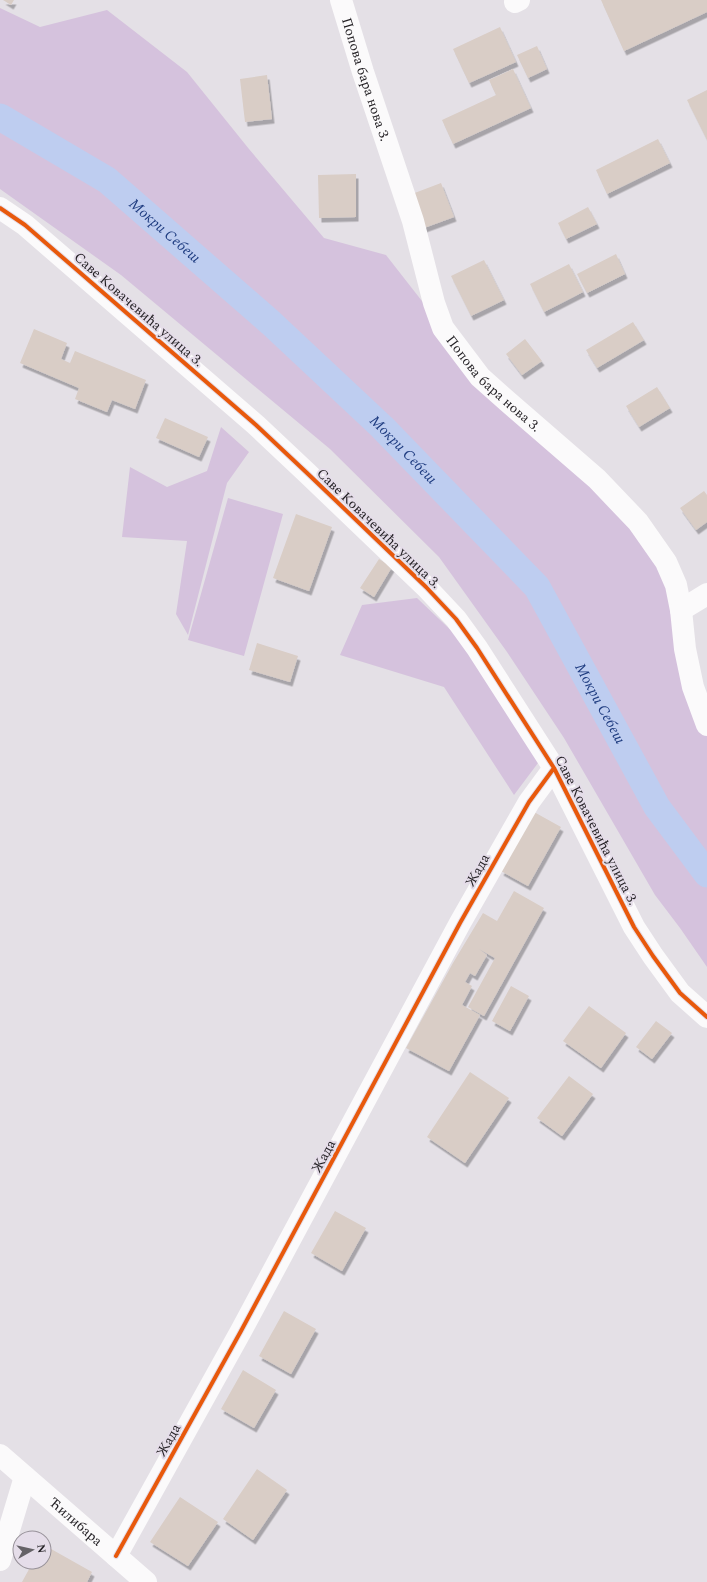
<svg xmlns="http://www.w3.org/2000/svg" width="707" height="1582" font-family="Spectral,serif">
  <defs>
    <filter id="shadow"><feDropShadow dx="2.5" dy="4.5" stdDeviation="0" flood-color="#0004"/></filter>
  </defs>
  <rect width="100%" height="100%" fill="#e4e0e6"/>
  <!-- green -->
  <path fill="#d5c2dd" d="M0,8L40,27L107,10L187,72L249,149L324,238L386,255L443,328L666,562L707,725V967L680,928L655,895L564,738L507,652L439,557L330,449L121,275L0,189Z
    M221,427L249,452L227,483L188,635L176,614L187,541L122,537L130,467L167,487L207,471Z
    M228,498L283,514L244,656L188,640Z
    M417,598L459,638L541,759L514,795L444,687L340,655L362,605Z"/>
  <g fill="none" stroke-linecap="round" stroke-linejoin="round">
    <!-- canal -->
    <path stroke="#becdf0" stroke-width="27" id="s1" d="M0,117L107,180L271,323L382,427L537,587L657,807L707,874"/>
  </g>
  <!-- building -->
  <path fill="#d9cdc6" filter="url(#shadow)" d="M3,0H14L11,5Z
    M601,0H707V12L624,51Z
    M500,27L516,62L469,83L453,49Z
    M537,46L547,69L528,78L517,55Z
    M513,69L531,108L453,144L442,120L496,95L489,80Z
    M267,75L272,119L245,122L240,79Z
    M707,90V140L687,100Z
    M658,139L670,163L607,194L596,170Z
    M356,174V217L319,218L318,175Z
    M441,183L454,217L424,228L412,194Z
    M588,207L597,224L566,239L558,223Z
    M616,254L625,274L587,293L577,274Z
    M484,260L504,300L471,316L451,276Z
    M569,264L583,292L544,312L530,284Z
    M633,322L644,340L597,368L586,350Z
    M34,329L67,343L61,359L70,363L75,351L146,380L135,409L112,400L107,412L75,399L79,388L20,363Z
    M525,339L542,361L522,375L506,354Z
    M657,387L670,408L639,427L626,406Z
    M165,418L208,437L199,457L156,438Z
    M704,491L707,495V522L696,530L680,508Z
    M296,514L332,527L309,591L273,578Z
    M379,559L392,567L374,597L360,588Z
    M257,643L298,656L290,682L249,670Z
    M534,812L561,827L528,886L501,871Z
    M514,891L544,908L484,1016L468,1007L495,958L479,949L487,955L475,976L470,973L465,982L472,986L462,1005L480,1015L449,1071L406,1048L453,963L483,913L497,921Z
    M511,986L529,996L510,1031L492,1021Z
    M589,1006L626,1033L601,1068L563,1041Z
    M656,1021L672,1033L652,1059L636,1047Z
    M470,1072L509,1098L465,1163L427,1137Z
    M569,1076L593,1094L562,1136L537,1118Z
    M335,1211L366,1228L342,1271L311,1253Z
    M284,1311L316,1329L291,1374L259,1356Z
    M243,1370L276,1390L254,1428L221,1409Z
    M257,1469L287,1490L253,1540L223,1519Z
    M180,1497L218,1522L188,1566L150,1542Z
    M44,1545L92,1572L87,1582H22L33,1562H44Z"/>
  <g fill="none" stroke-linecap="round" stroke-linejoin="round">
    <!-- minor -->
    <g stroke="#fbfafb" stroke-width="22">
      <path id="s2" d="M341,0L363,72L413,221L434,303L443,328L480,377L507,401L597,479L638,522L666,562L676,585L681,610L685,649L693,687L707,725"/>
      <path d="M515,2L519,0"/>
      <path d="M0,208L25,225L256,425L307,473L426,587L456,619L477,648L554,768L634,927L653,956L680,993L707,1017"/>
      <path d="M681,610L707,594"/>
      <path id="s3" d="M0,1455L146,1582"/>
      <path d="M116,1556L241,1331L460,923L529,802L554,768"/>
      <path d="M0,1560L25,1477"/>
    </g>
    <defs>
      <path id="cycleway" d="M0,208L25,225L256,425L307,473L426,587L456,619L477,648L554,768L634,927L653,956L680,993L707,1017
        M116,1556L241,1331L460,923L529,802L554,768"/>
    </defs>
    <!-- cycleway casing -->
    <use href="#cycleway" stroke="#e5dde9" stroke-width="6"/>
    <!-- cycleway -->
    <use href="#cycleway" stroke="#e8590c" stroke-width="4"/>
  </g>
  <g text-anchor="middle" stroke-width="4" stroke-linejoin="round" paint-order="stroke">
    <!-- street labels -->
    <g font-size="14" fill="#211e22" stroke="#e5dde9">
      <text dy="5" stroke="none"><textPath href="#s2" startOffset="83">Попова бара нова 3.</textPath></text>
      <text transform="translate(139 309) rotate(41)" y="5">Саве Ковачевића улица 3.</text>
      <text dy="5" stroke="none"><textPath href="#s2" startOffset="419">Попова бара нова 3.</textPath></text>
      <text transform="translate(379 528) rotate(44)" y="5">Саве Ковачевића улица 3.</text>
      <text transform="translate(597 830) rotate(63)" y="5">Саве Ковачевића улица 3.</text>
      <text transform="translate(477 870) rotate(-61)" y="5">Жада</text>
      <text transform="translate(323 1156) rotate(-62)" y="5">Жада</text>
      <text transform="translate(168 1440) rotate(-61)" y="5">Жада</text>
      <text dy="5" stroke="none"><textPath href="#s3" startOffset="101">Ћилибара</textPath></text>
    </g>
    <!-- water labels -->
    <g font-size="15" font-style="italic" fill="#1f3c80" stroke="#e5dde9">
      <text dy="5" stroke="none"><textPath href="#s1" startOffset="201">Мокри Себеш</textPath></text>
      <text dy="5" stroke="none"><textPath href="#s1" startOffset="525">Мокри Себеш</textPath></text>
      <text dy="5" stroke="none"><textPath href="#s1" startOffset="849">Мокри Себеш</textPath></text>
    </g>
  </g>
  <!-- north arrow -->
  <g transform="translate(32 1550) rotate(82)"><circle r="19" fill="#e5dde9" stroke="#979199"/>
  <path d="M0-3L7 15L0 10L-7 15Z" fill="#656267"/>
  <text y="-6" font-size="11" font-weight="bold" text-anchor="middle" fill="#211e22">N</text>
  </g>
</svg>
